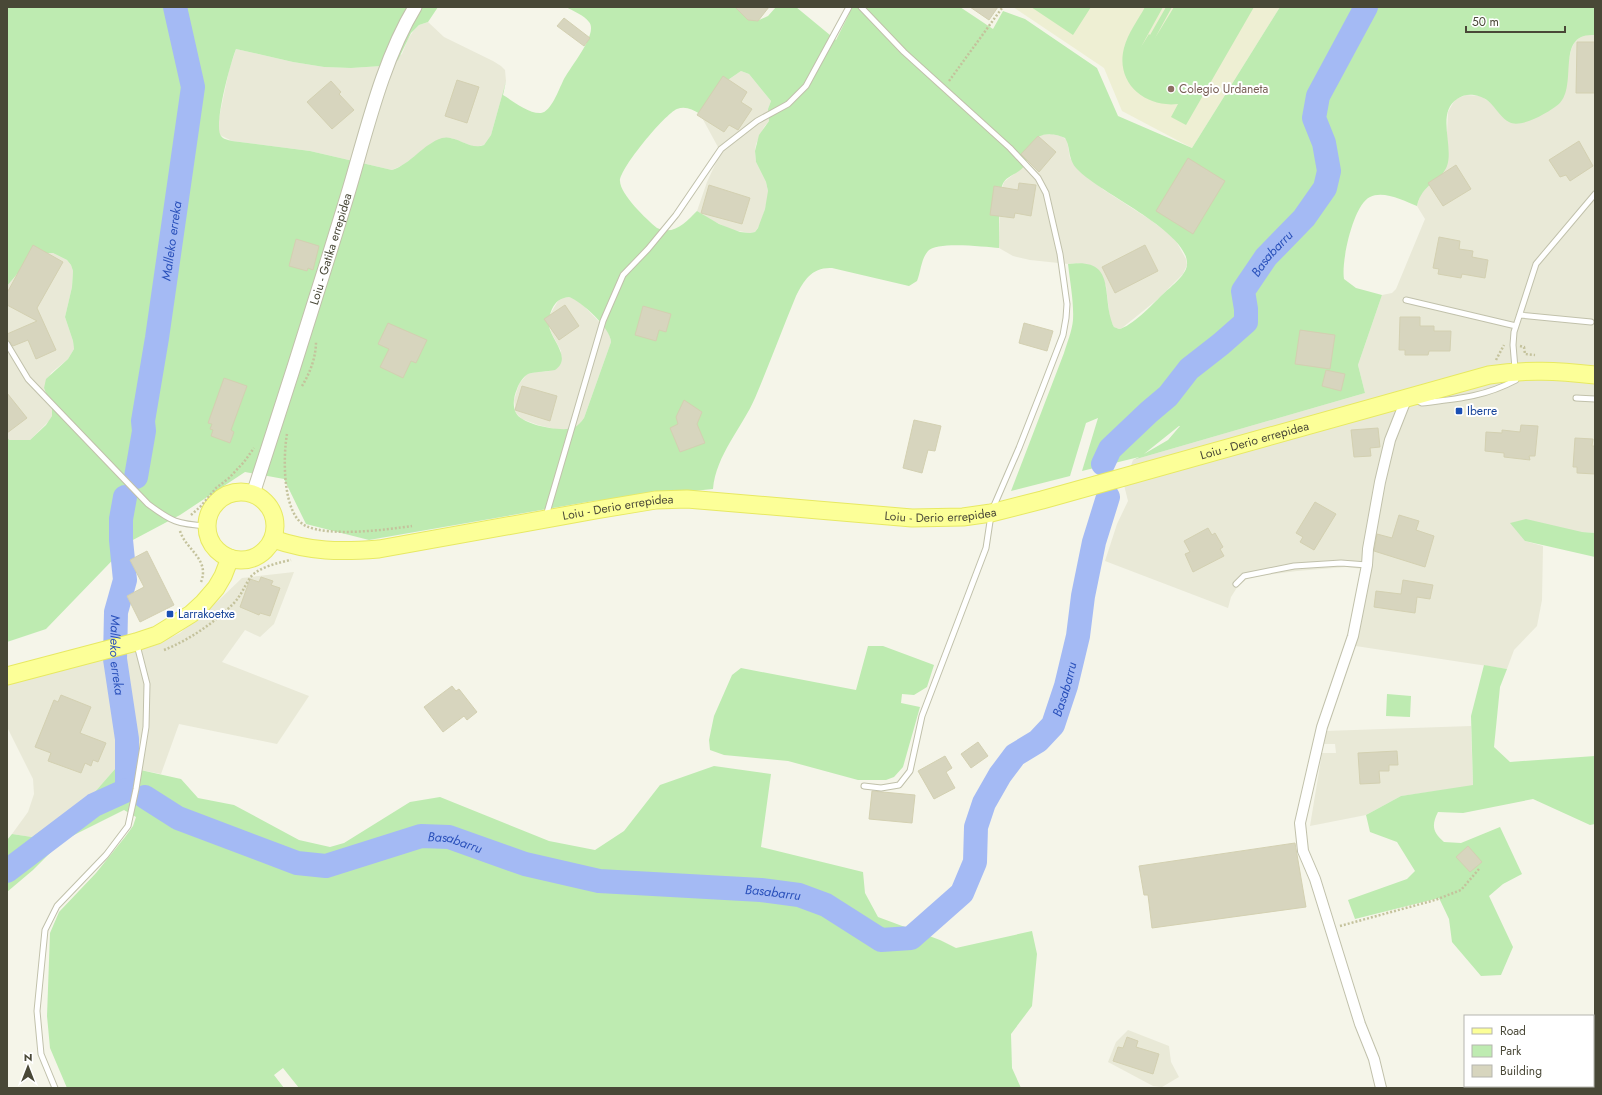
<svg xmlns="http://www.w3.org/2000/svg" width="1602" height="1095" font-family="Jost,sans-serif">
  <rect width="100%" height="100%" fill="#f5f5e9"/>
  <!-- residential -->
  <path fill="#e9e9d7" d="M428,22L444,37L493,61L501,66L505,70L506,81L491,135L484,145L475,147L451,138L432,143L403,165L392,170L310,151L232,141L220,135L218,129L219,118L229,70L236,49L293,62L324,67L351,68L382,66L402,54L408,39L414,30L419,25Z
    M1584,35H1595V533L1582,532L1525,541L1543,546L1542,600L1537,626L1514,650L1507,669L1349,645L1363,569L1346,567L1297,571L1249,577L1238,586L1231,597L1228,608L1105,561L1117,524L1128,501L1124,485L1133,460L1365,393L1358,365L1382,295L1392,293L1396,289L1425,219L1417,206L1419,199L1422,192L1428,185L1447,132L1448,112L1453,103L1456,99L1466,95L1481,96L1491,103L1504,118H1535L1559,104L1571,50L1575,41Z
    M741,71L749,74L771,101L768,109L769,121L764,127L756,144L755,151L756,162L766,182L768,191V198L761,223L755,232L750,233L732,230L709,219L697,211L707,182L720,154L718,147L700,114L725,82Z
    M1052,134L1061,136L1067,140L1070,158L1078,169L1104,190L1149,219L1168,233L1176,241L1186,259L1187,265L1183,274L1158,299L1122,328L1119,329L1114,327L1110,320L1106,286L1100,272L1078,263L1068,264L1030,260L1013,256L999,248L1000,194L1004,182L1024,166L1034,140L1042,135Z
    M46,253H53L67,260L71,265L73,271L72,287L65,317L73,341L74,349L68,359L51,373L44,388L52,409V416L49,421L30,440H8L7,437V286L23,267Z
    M569,297L576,299L583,305L606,329L609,333L611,342L584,418L577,427L571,429L559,430L538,425L522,419L516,413L514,400L519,384L524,378L527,374L536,372L550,371L561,351L551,332L549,324V316L558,301L562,298Z
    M294,572L274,624L260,637L245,630L222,662L309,696L277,744L179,724L161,774L136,769H115L94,793L32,837L12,834L28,812L34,794L33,779L7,727V683L152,646L180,633L219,600L242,578Z
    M1471,726L1473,786L1401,796L1366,815L1310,826L1322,753H1336L1335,744H1324L1325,731Z
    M1128,1030L1169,1046L1171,1062L1179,1077L1162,1087L1153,1086L1108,1062L1116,1042Z"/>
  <!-- education -->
  <path fill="#eeefd3" d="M1013,7H1280L1192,148L1122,111L1104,68Z"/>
  <!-- green -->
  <path fill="#beebb1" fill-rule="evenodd" d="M7,7H438L428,22L419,25L411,33L398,60L394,63L382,66L351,68L324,67L293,62L236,49C231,61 213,126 221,136C223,139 228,140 232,141L310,151L392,170C411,164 423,144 442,138C456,134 470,151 484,145L491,135L506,81L503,95C513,101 529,114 541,113C551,112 559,89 563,81C569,68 599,34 589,22C584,15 573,11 566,7H743L757,21L768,16L776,7H796L836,40L849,14L850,7H960L993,29L1003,11L1025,19L1097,68L1118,116L1192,148L1280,7H1595V35C1554,32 1579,85 1559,104C1549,112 1521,129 1509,122C1495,114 1494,98 1474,95C1469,94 1462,95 1457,99C1436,113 1454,146 1447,166C1441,182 1422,183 1417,206C1405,201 1383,190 1370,197C1353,205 1341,262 1344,279L1356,288L1382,295L1358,365L1365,393L1133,460L1139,457L1082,471L1098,418L1086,423L1070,476L1011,491L1064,353C1067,343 1072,331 1073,320C1074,302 1070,282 1068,264C1119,257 1100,297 1114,327L1119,329C1131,327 1153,304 1162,295C1169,288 1186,276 1187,265C1190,232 1099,193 1077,169C1067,158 1071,147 1065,138C1054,133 1037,131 1031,146C1028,152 1028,161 1024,166C1018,175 1005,175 1002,186C997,200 1000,232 999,248C985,247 937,241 928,251C921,259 921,271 917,281L909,286L832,268C812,267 804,280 796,296C782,330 769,365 755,398C742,428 716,455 713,489L593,501L369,540L306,524L284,479L245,472L180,515L131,541L46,629L7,642V437L9,440H30L46,425L52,416V409L44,388L46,379L68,359L74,349L73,341L65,317L72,287L73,271L71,265L67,260L53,253H46L23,267L7,286ZM741,71L749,74L771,101L768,109L769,121L759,135L755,151L756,162L766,182L768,191L765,209L758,228L755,232L750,233L740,232L719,224L697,211C686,222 674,236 657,228C647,220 620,194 620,181C620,168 665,114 677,109C685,106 692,109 700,114L725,82ZM569,297C581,301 611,328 611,342L584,418C581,422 578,426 573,428C561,432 522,425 516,413C512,405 514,396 517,389C519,383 523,377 528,374C537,371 547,372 555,370C573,358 550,339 549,325C548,319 550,314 552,309C556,301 560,298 569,297ZM1180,426L1168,440L1144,454L1179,426Z
    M1031,7H1091L1073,35Z
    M1145,7H1163L1141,47L1149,34L1150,35L1166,7H1172L1155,38L1174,7H1254L1186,125L1171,117L1178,104C1145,108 1115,83 1124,48C1128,33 1138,20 1145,7Z
    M1526,519L1582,532L1595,533V557L1525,541L1510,523Z
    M868,646H883L934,665L927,687L914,695L902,694L901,703L920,707L903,767L894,777L886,780H858L788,761L724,755L710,750L709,740L714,716L732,675L741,668L856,690Z
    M1484,665L1507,669L1500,687L1494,747L1510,762L1595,756V824L1590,825L1533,799L1463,813L1438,812C1431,826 1433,832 1444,842L1461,843L1500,827L1522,874L1503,884L1489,896L1513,947L1501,975L1481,976L1452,942L1449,919L1439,898L1355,919L1348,900L1407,879L1415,871L1397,842L1370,832L1366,815L1401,796L1473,785L1471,716Z
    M1387,694L1411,696L1410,717L1386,716Z
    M714,766L771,774L761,847L863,872L865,893L878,917L940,940L956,948L1032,931L1037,954L1032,1006L1011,1034L1012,1068L1021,1088H299L283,1068L274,1075L284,1088H67L50,1048L47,1016L50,933L59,912L96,873L125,837L133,826L136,817L124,810L62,841L33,870L7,892V840L12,834L32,837L94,793L115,769H136L181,779L198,798L234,805L299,840L330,847L344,843L410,802L440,797L549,841L595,850L624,831L660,785Z"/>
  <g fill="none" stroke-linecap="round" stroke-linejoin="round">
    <!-- river -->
    <g stroke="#a4baf4" stroke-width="24">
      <path id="s1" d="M1103,464L1110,449L1149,412L1168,396L1189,369L1221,344L1246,322V309L1243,291L1266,257L1304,218L1325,188L1329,171L1324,143L1314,118L1318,96L1366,7"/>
      <path id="s2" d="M136,477L144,431L143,421L157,338L193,87L175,7"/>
      <path id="s3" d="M125,497L121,519V540L125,580L116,612L115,659L127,739V790"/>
      <path id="s4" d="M145,797L178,818L297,863L326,866L421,836L449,837L525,864L599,881L761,890L799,895L826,905L881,940L911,938L962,893L975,862L976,827L984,803L1000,775L1015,755L1038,741L1053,725L1066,686L1078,636L1083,596L1094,542L1108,497"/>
      <path d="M7,871L94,805L127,790"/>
    </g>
  </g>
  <!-- building -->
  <path fill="#d7d5be" stroke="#d3d0b1" d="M735,7H769L758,21L748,20Z
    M970,7H998L989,20Z
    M564,18L590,38L584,46L557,26Z
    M1577,42H1595V93H1576Z
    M723,76L747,92L741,102L752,109L738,130L729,125L724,132L697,115Z
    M457,80L479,87L467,123L445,116Z
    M331,81L341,92L339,94L354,110L332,129L307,102Z
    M1038,136L1056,152L1039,172L1021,154Z
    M1579,141L1593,166L1570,181L1566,175L1560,177L1549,160Z
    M1188,158L1225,181L1193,234L1156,211Z
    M1456,165L1471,189L1443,206L1428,183Z
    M1019,183L1036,185L1031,216L1015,213L1014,218L990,215L994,186L1018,190Z
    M709,185L750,198L742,224L701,213Z
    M1439,237L1460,241L1459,249L1473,251L1472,257L1488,260L1485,278L1462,274L1461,278L1438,274L1439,269L1433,268Z
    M296,239L319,246L313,270L308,268L307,271L289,266Z
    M33,245L63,262L37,308L56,350L36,359L28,340L13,346L10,342L7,340V334L37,321L7,305V293Z
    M1145,245L1158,271L1115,293L1102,267Z
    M565,305L579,326L559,340L544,319Z
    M643,306L671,314L666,332L659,330L656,341L635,335Z
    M1400,317H1420V326H1434V331H1451L1450,351H1429L1428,355H1405V350H1399Z
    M388,323L427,340L416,363L411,361L403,378L380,367L389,349L378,344Z
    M1024,323L1053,331L1047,351L1019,343Z
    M1300,330L1335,335L1330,369L1295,364Z
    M1326,370L1345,374L1341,391L1322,386Z
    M224,378L247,386L231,430L234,432L230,443L211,436L213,430L210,429L212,424L208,423Z
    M522,386L557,396L550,421L515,410Z
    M7,393L27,418L7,433Z
    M684,400L702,412L697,424L705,443L680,452L670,428L678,424L676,417Z
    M914,420L941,426L935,451L928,450L922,473L903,468Z
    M1521,425L1538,426L1535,456H1529L1530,460L1504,457V453L1485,451L1486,432L1502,433V430L1520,432Z
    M1378,428L1380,447L1370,448L1371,456L1354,457L1351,430Z
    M1575,438L1593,439L1592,446H1595V474L1577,473V467H1573Z
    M1315,502L1336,514L1314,550L1300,542L1303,537L1296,533Z
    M1399,515L1419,521L1416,530L1434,536L1425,567L1374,551L1377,534L1392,538Z
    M1208,528L1212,535L1215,533L1223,547L1220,549L1224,556L1193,572L1185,554L1190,552L1184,541Z
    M147,551L174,605L140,622L127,596L144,587L130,560Z
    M261,577L273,581L271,585L280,588L270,616L260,613L259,615L240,607L250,579L259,582Z
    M1403,580L1433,585L1430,599L1417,597L1415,613L1374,607L1376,591L1401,594Z
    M452,686L456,691L459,689L477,712L467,720L464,716L443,732L424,707Z
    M61,695L91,707L80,733L106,743L98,762L93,760L91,766L85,763L81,773L48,761L51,753L35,747L54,700L58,702Z
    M978,742L988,756L971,768L961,754Z
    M1397,751L1398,765H1389V771H1379L1380,783L1360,784L1358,753Z
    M945,756L952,768L946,772L955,788L934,799L918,771Z
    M872,791L915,795L912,823L869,819Z
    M1295,843L1306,907L1152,928L1148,895H1144L1139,866Z
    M1468,846L1482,862L1470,872L1456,857Z
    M1127,1037L1138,1041L1136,1047L1159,1054L1153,1074L1113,1061L1118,1047L1123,1048Z"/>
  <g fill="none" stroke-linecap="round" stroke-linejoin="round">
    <defs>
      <path id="service" d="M861,7L904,52L1010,148L1038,178L1046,193L1060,254L1067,304L1066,318L1063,335L1041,392L1019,448L993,508
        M1406,300L1516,326
        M1520,315L1591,322
        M7,344L28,379L148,504C172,522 177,524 207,526
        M1576,398L1595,399
        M1416,400L1422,403C1457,399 1484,397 1516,380L1513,345L1514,332L1536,264L1595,194
        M546,516L603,321L623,275L648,249L676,215L721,149L757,121L788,104L806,86L849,7
        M1236,584L1244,576L1294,566L1341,563L1367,565
        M864,786L881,788L899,785L910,771L922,716L986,548L991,515
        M55,1088L41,1054L37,1011L45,930L57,906L106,855L128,826L136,789L146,727L147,684L137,645"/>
      <path id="minor" d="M1381,1088L1374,1059L1360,1024L1315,879L1303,851L1300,823L1322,727L1353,636L1367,565L1368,549L1380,482L1390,440L1407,397"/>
      <g id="tertiary">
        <path id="s5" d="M253,494C285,396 316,298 346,200C365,138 381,63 415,7"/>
      </g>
      <g id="primary">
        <circle cx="241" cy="526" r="34"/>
        <path id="s6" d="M273,539C311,552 340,552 379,549L596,510L656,500L687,499L912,518L963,517L991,513L1042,500L1489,375C1526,369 1558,371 1595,375"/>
        <path d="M7,676L136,642L157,635L191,614L203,603L216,588L223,576L230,558"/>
      </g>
    </defs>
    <!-- service casing -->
    <use href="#service" stroke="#c1c1ab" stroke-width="7"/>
    <!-- minor casing -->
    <use href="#minor" stroke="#c1c1ab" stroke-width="12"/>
    <!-- tertiary casing -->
    <use href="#tertiary" stroke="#c1c1ab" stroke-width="15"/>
    <!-- primary casing -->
    <use href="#primary" stroke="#e7e963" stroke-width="19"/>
    <!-- path -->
    <path stroke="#c4c29c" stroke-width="2.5" stroke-dasharray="2 2" stroke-linecap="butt" d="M949,81L1002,8
      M1520,346L1524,347L1525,354L1535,355
      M1496,360L1504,345
      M302,386C310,373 316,357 316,342
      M287,434C283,456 282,515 306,526C330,537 385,530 412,526
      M191,515L200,507L216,488L229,478L244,462L254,448
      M180,531C186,550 210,559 201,582
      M164,650C189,640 214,623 233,604C241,596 244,587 250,578C256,568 280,562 291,560
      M1340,926L1435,900L1461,890L1479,869"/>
    <!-- service -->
    <use href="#service" stroke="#fff" stroke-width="5"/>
    <!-- minor -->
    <use href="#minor" stroke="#fff" stroke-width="10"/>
    <!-- tertiary -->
    <use href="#tertiary" stroke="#fff" stroke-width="13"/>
    <!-- primary -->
    <use href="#primary" stroke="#fcff98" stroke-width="17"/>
  </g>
  <!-- markers -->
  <circle fill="#8d6e63" stroke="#fff" stroke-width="1.5" cx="1171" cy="89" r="4"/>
  <g fill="#1a4fb4" stroke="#fff" stroke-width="1.5">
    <rect x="1455" y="407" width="8" height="8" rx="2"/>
    <rect x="166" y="610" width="8" height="8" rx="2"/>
  </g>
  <g text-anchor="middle" stroke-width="4" stroke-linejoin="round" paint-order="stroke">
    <!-- education labels -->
    <g font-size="12" fill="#785e54" stroke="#fff" text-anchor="start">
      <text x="1179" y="93">Colegio Urdaneta</text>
    </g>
    <!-- street labels -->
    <g font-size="12" fill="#494837" stroke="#fff">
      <text dy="4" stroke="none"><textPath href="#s5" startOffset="257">Loiu - Gatika errepidea</textPath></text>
      <text dy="4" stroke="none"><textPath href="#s6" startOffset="998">Loiu - Derio errepidea</textPath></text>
      <text dy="4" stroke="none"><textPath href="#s6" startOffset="350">Loiu - Derio errepidea</textPath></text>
      <text dy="4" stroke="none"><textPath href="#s6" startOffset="674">Loiu - Derio errepidea</textPath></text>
    </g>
    <!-- transit labels -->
    <g font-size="12" fill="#164399" stroke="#fff" text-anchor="start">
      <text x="1467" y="415">Iberre</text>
      <text x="178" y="618">Larrakoetxe</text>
    </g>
    <!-- water labels -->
    <g font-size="13" font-style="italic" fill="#2a51bb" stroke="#fff">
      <text dy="5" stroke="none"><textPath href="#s2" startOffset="239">Malleko erreka</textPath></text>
      <text dy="5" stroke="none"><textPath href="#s1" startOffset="282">Basabarru</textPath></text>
      <text dy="5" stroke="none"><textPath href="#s3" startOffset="160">Malleko erreka</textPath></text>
      <text dy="5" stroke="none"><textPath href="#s4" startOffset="1110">Basabarru</textPath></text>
      <text dy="5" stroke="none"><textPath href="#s4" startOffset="330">Basabarru</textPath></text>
      <text dy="5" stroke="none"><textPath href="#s4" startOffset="654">Basabarru</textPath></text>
    </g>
  </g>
  <!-- border -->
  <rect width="1602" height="1095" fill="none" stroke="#494837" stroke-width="16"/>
  <!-- legend -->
  <rect x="1464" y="1015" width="130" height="72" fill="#ffffff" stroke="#b6b6af"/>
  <rect x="1472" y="1028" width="20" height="6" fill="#fcff98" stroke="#b6b6af"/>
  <text x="1500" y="1035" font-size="12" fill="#494837">Road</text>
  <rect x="1472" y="1045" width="20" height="12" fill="#beebb1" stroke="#b6b6af"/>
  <text x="1500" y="1055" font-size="12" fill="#494837">Park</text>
  <rect x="1472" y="1065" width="20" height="12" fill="#d7d5be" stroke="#b6b6af"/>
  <text x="1500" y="1075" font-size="12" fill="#494837">Building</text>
  <!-- north arrow -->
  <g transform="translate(28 1067)" stroke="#ffffff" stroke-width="3" paint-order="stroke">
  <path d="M0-3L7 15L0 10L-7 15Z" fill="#494837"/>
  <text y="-6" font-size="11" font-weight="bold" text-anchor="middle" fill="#494837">N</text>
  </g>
  <!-- scale -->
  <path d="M1466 26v6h99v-6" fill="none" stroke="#494837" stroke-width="2"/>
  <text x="1472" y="26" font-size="12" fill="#494837" stroke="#ffffff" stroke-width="3" paint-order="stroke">50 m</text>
</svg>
